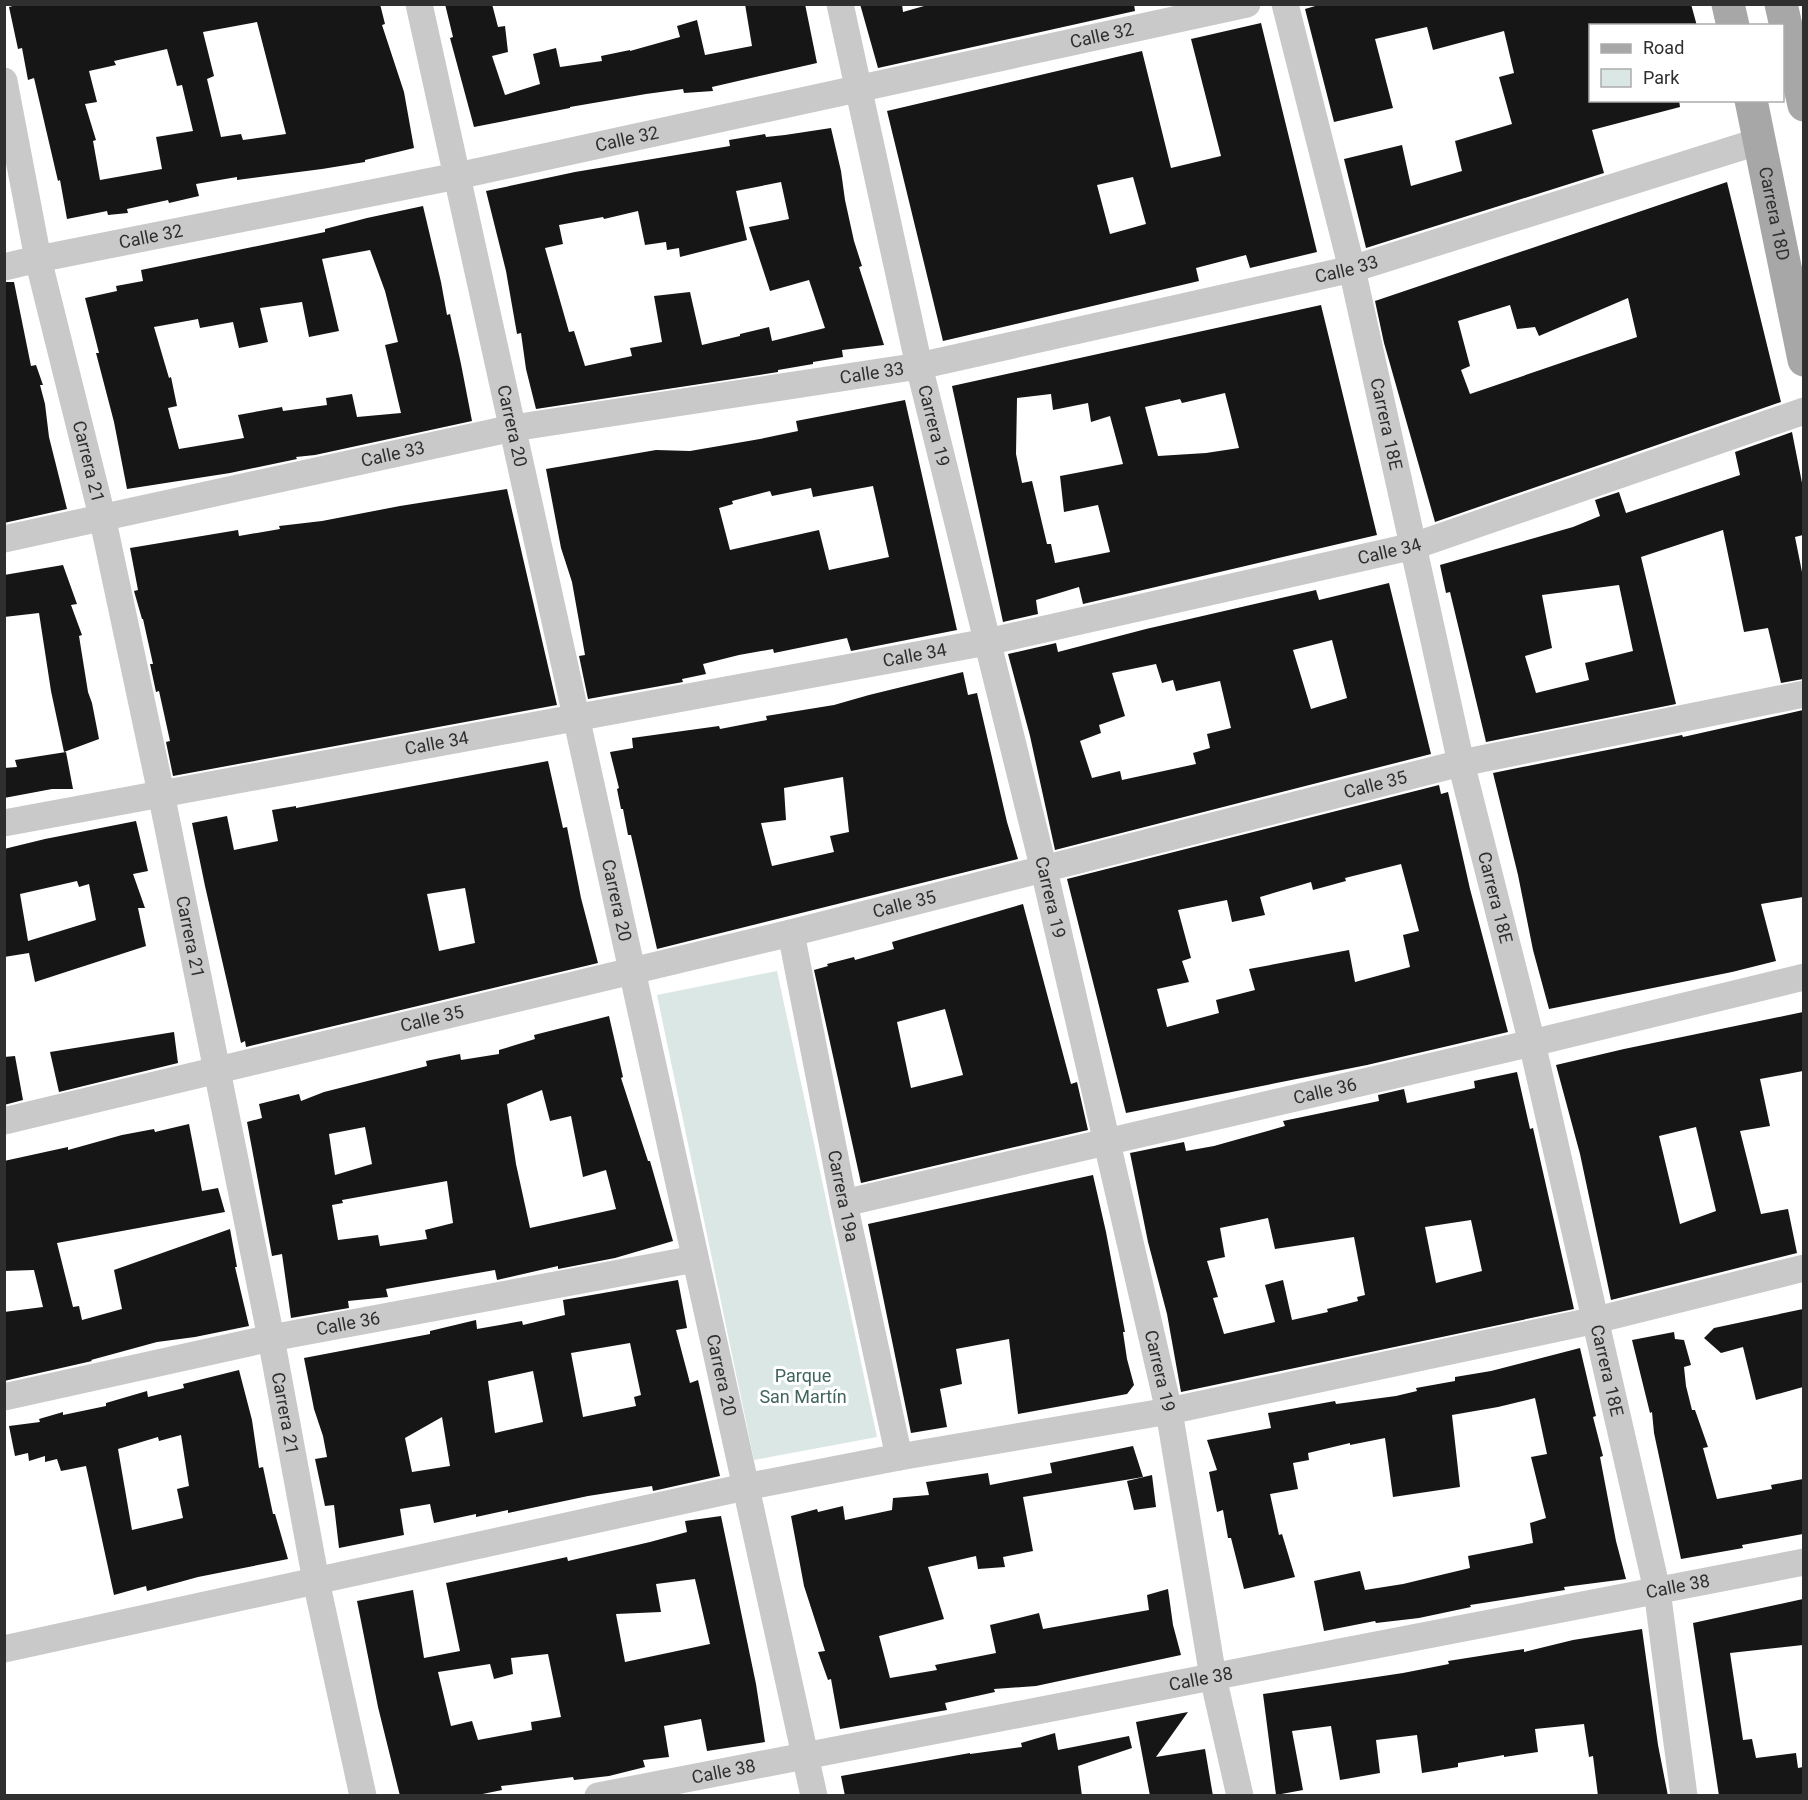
<svg xmlns="http://www.w3.org/2000/svg" width="1808" height="1800" font-family="Roboto,sans-serif">
  <rect width="100%" height="100%" fill="#fff"/>
  <!-- green -->
  <path fill="#dbe7e4" d="M777,971L877,1437L754,1460L657,995Z"/>
  <!-- building -->
  <path fill="#161616" fill-rule="evenodd" d="M20,4H380L385,24L382,25L404,92L414,148L365,160V162L322,169L237,180V177L196,184L199,196L169,203L168,200L127,209L128,213L108,215L107,211L67,219L60,180L58,181L34,78L28,80L22,48L18,49L9,7ZM257,22L286,134L243,140L241,134L221,137L207,79L214,76L203,32ZM167,49L177,86L182,85L193,131L156,137L162,169L100,180L93,141L96,140L85,104L97,102L89,71L116,65L114,61Z
    M445,4H492L498,27L505,26L508,52L492,56L505,95L540,84L533,54L556,48L560,67L602,61L601,56L630,50V51L680,37L677,26L697,20L705,55L752,46L745,4H805L817,63L712,87L713,91L684,93L683,89L646,94L570,107V108L474,127L450,38L453,37Z
    M860,4H902L903,12L931,4H1134L1135,11L878,68Z
    M1322,4H1691L1697,26H1590V100H1679L1680,107L1592,130L1604,173L1366,248L1344,159L1402,145L1411,186L1462,171L1455,141L1512,124L1499,77L1514,73L1504,31L1433,50L1427,27L1375,39L1393,108L1334,122L1305,9Z
    M1261,23L1317,252L1250,268L1246,255L1196,268L1199,281L943,341L887,111L1142,51L1171,168L1221,156L1191,39ZM1133,177L1146,224L1110,234L1097,185Z
    M831,128L841,171L845,200L854,241L862,266L859,267L884,345L842,350L843,357L813,362V364L778,370V372L536,409L526,369L521,333L517,334L506,271L486,191L575,172L730,146L729,140L765,134L766,137L785,135ZM781,182L789,219L749,227L770,291L809,280L825,328L772,341L769,327L740,334V336L702,345L690,292L654,296L662,342L630,348L632,356L585,366L574,331L569,332L545,248L563,244L559,225L603,217L604,219L638,211L645,245L666,242L667,250L679,248L680,257L747,240L736,191Z
    M1727,182L1781,402L1435,522L1384,343L1375,301ZM1628,298L1637,337L1470,394L1461,370L1470,366L1458,321L1510,305L1517,329L1535,327L1539,336Z
    M423,206L441,282L447,315L450,314L461,364L472,421L315,455L296,457L297,459L230,473L127,489L114,422L96,353H99L85,298L117,291L116,286L143,281L141,270L325,232V229L367,218ZM370,250L385,291L398,342L385,345L401,413L357,417L352,394L326,398L327,405L283,411L282,407L238,415L244,438L179,449L168,408L177,406L171,377L169,378L154,327L198,319L200,328L233,322L239,348L268,342L260,308L302,302L309,337L339,331L322,259Z
    M4,282H14L31,366L36,365L43,385H40L45,404L49,437L67,509L4,523Z
    M1321,305L1377,535L1083,604L1079,587L1036,600L1038,614L1003,622L952,386ZM1225,393L1239,448L1206,453L1158,456L1145,407L1180,399L1182,403ZM1051,394L1053,410L1088,403L1091,422L1110,416L1123,464L1060,476L1064,512L1098,505L1110,552L1055,563L1051,544H1047L1032,481L1022,483L1016,454L1017,398Z
    M905,400L957,630L851,651L847,638L774,653L773,649L739,655L703,664L706,674L682,679L683,682L588,699L579,656L585,655L572,582L561,548L546,469L656,450L690,451L760,439L798,431L796,421ZM873,486L889,557L829,570L819,530L730,550L719,508L733,504L732,501L770,491L772,496L811,488L813,497Z
    M1792,432L1803,488V535L1795,537L1803,577V679L1781,683L1768,628L1744,632L1723,530L1641,557L1676,704L1486,742L1450,592L1446,593L1440,565L1573,527L1600,516L1595,500L1619,492L1626,513L1740,475L1735,452ZM1619,585L1633,651L1585,663L1589,680L1536,693L1525,656L1552,648L1542,595Z
    M507,489L557,705L173,776L166,742L170,741L159,691L156,692L150,664H153L143,619H142L134,591L138,590L130,548L238,530L239,536L280,529L279,526L322,521L400,506Z
    M63,565L77,604L71,605L82,635L79,636L88,692L92,703L99,739L64,752L51,691L39,613L4,617V575Z
    M1389,583L1431,754L1055,850L1030,736L1008,654L1056,643L1058,652L1146,629L1316,590L1319,600ZM1332,640L1347,698L1311,709L1293,650ZM1156,664L1162,683L1173,680L1176,691L1220,681L1231,728L1207,734L1210,748L1193,753L1196,764L1122,780L1120,771L1092,778L1080,741L1101,733L1099,725L1125,716L1112,673Z
    M963,672L968,695L977,693L1007,822L1018,859L657,949L631,835H628L623,809H621L617,789L619,788L610,752L633,748L632,738L719,726L720,729L767,720L766,716L834,705L869,695ZM843,777L849,832L830,836L834,852L772,866L761,823L786,820L784,788Z
    M1803,710V897L1761,904L1776,961L1732,972L1549,1009L1533,950L1518,875L1493,773L1682,735L1683,737Z
    M66,752L73,789H52L4,798V768L17,767L15,760Z
    M548,761L563,828L567,827L581,898L598,963L246,1047L245,1041L241,1043L205,886L192,823L227,816L234,850L278,841L272,810L296,806V808ZM465,888L475,943L439,951L427,894Z
    M1439,785L1441,794L1448,792L1470,889L1508,1032L1367,1065L1126,1113L1067,879ZM1401,864L1419,931L1403,935L1410,967L1355,982L1349,950L1249,969L1255,990L1216,1000L1219,1013L1167,1027L1157,989L1189,982L1182,961L1191,958L1178,910L1227,900L1232,922L1265,915L1260,897L1311,882L1313,890L1346,881L1345,878Z
    M136,821L148,871L133,874L145,908H138L146,946L35,982L29,953L4,957V849L45,839ZM77,881L79,887L89,884L96,920L28,941L20,894Z
    M1023,904L1071,1084L1077,1082L1088,1130L861,1183L814,970L828,966L827,964L854,957L855,960L894,949L892,942ZM945,1009L963,1075L911,1088L897,1022Z
    M1803,1012V1071L1760,1079L1770,1126L1740,1131L1761,1214L1788,1209L1797,1253L1611,1300L1580,1154L1556,1065L1624,1049ZM1696,1127L1716,1211L1680,1224L1659,1136Z
    M609,1016L623,1077L621,1078L648,1161H650L673,1241L615,1258L558,1269V1266L497,1280L495,1270L386,1289L388,1297L348,1301L349,1308L291,1318L282,1254L272,1256L247,1122L262,1118L259,1104L299,1094L301,1101L324,1092L427,1066L426,1061L460,1054L461,1060L499,1054V1050L535,1039L534,1035ZM542,1090L550,1121L571,1116L583,1177L606,1170L616,1209L530,1228L516,1164L507,1104ZM365,1127L372,1164L335,1175L329,1134ZM447,1181L453,1223L425,1230L427,1239L380,1246L378,1235L338,1240L332,1205L343,1203L342,1200Z
    M174,1032L178,1063L59,1092L50,1052Z
    M15,1056L23,1100L4,1105V1057Z
    M1517,1072L1530,1129L1533,1128L1574,1309L1181,1392L1167,1314L1148,1242L1130,1153L1184,1142L1186,1151L1214,1146L1285,1126L1283,1121L1379,1101L1378,1095L1404,1089L1407,1103L1475,1088L1474,1081ZM1268,1218L1275,1249L1354,1237L1365,1295L1357,1297L1358,1301L1327,1309L1328,1312L1292,1320L1283,1280L1265,1285L1275,1322L1224,1334L1213,1298L1218,1297L1207,1261L1225,1257L1220,1228ZM1471,1220L1482,1271L1436,1283L1425,1227Z
    M189,1124L202,1191L218,1188L225,1212L57,1243L73,1307L79,1306L82,1320L122,1309L114,1270L230,1229L237,1267H235L249,1326L195,1337L157,1342L91,1360L92,1361L4,1381V1312L43,1307L34,1270L4,1271V1161L68,1147V1150L122,1135L154,1129L155,1132Z
    M1093,1175L1106,1232L1125,1332H1123L1127,1359L1134,1385L1127,1394L1018,1414L1009,1339L956,1349L962,1384L940,1389L947,1427L911,1433L868,1224Z
    M678,1280L687,1328L676,1330L690,1383L698,1380L720,1476L653,1491L652,1486L588,1496L508,1513V1510L476,1517V1514L434,1523L430,1504L400,1509L404,1535L339,1548L334,1505L325,1506L315,1459L327,1457L323,1436L314,1409L304,1358L430,1334V1331L476,1320L477,1329L522,1321L523,1325L565,1315L563,1300ZM630,1343L641,1395L634,1397L636,1406L583,1417L571,1353ZM533,1371L543,1422L495,1433L488,1381ZM442,1417L450,1466L412,1472L405,1438Z
    M1803,1309V1387L1756,1400L1743,1347L1721,1353L1704,1338L1714,1328Z
    M1674,1332L1675,1339L1684,1340L1691,1365L1684,1367L1686,1386L1692,1410H1695L1708,1447L1703,1448L1717,1499L1772,1489L1771,1485L1803,1479V1534L1742,1545L1743,1548L1681,1559L1654,1433L1652,1412L1650,1413L1632,1340Z
    M1580,1348L1596,1416L1593,1417L1603,1456L1600,1457L1616,1541L1626,1579L1564,1587L1565,1590L1470,1605L1471,1607L1419,1618L1376,1623L1375,1621L1324,1631L1314,1581L1360,1571L1365,1590L1403,1584L1470,1568L1468,1556L1533,1543L1530,1523L1546,1518L1531,1457L1547,1454L1535,1398L1498,1407L1452,1415L1460,1487L1393,1497L1385,1438L1350,1445V1443L1308,1453L1309,1460L1293,1463L1298,1489L1270,1494L1279,1535L1282,1534L1295,1577L1244,1589L1231,1538H1228L1223,1510L1217,1512L1209,1472L1217,1470L1207,1440L1271,1428L1268,1413L1335,1401L1336,1404L1396,1396L1417,1391L1416,1388L1455,1381V1377L1491,1371Z
    M239,1370L252,1420L259,1468L263,1467L273,1514H275L288,1559L198,1577L147,1591L146,1586L114,1595L86,1466L61,1471L57,1459L45,1462V1456L29,1461L28,1453L15,1456L9,1426L40,1422L39,1419L63,1412V1415L106,1406V1403L147,1391L148,1397L184,1388L183,1384ZM181,1435L189,1486L177,1489L183,1518L132,1530L118,1449L158,1437L159,1441Z
    M1133,1446L1143,1477L1023,1497L1033,1551L1003,1557L1005,1567L978,1569L976,1556L928,1567L944,1619L879,1636L890,1678L937,1670L935,1665L996,1653L990,1625L1039,1613L1043,1629L1149,1610L1147,1595L1168,1589L1173,1625L1181,1655L1036,1686L994,1689L995,1692L945,1703L947,1710L840,1729L831,1679L828,1680L818,1652L825,1651L804,1586L791,1516L817,1509L818,1512L843,1506L845,1520L892,1510L893,1498L929,1495L926,1482L988,1473L990,1485L1052,1473L1050,1463Z
    M1152,1475L1156,1507L1134,1510L1127,1481Z
    M721,1516L756,1684L765,1742L707,1751L701,1719L664,1726L669,1757L643,1760L645,1767L609,1776L574,1780L573,1777L501,1786L502,1790L473,1796H400L378,1707L357,1601L413,1590L424,1658L460,1651L446,1583L567,1557L568,1561L650,1542L687,1532L685,1521ZM695,1579L710,1644L625,1662L616,1614L661,1612L656,1584ZM548,1654L561,1717L531,1722L532,1730L478,1740L472,1721L451,1726L438,1672L490,1664L494,1679L513,1674L511,1658Z
    M1803,1599V1645L1730,1653L1743,1740L1752,1739L1756,1758L1796,1753L1798,1768L1803,1767V1796H1719L1693,1623Z
    M1642,1629L1658,1745L1668,1796H1598L1593,1756L1589,1757L1584,1724L1535,1729L1538,1752L1504,1757V1755L1458,1763V1767L1422,1773L1417,1735L1376,1740L1380,1773L1340,1780L1331,1726L1292,1731L1303,1790L1276,1795L1263,1694L1403,1673L1449,1664L1448,1661L1524,1649V1652L1573,1640Z
    M1188,1712L1156,1757L1205,1749L1213,1796H1150L1136,1722Z
    M1055,1733L1058,1750L1129,1736L1132,1748L1078,1766L1082,1796H845L841,1776L970,1753V1754L1022,1747L1021,1743Z"/>
  <g fill="none" stroke-linecap="round" stroke-linejoin="round">
    <!-- minor -->
    <g stroke="#c9c9c9" stroke-width="27">
      <path id="s1" d="M419,4L814,1796"/>
      <path id="s2" d="M840,4L919,366L1044,870L1169,1411L1213,1677L1240,1796"/>
      <path id="s3" d="M1285,4L1352,269L1461,763L1532,1043L1657,1590L1684,1796"/>
      <path id="s4" d="M4,81L38,259L102,516L161,793L271,1338L316,1581L363,1796"/>
      <path id="s5" d="M4,267L38,259L457,176L1247,4"/>
      <path id="s6" d="M4,539L513,428L919,366L1352,269L1760,141"/>
      <path id="s7" d="M4,823L987,642L1414,546L1804,411"/>
      <path id="s8" d="M791,933L844,1203L899,1457"/>
      <path id="s9" d="M4,1121L791,933L1461,763L1804,694"/>
      <path id="s10" d="M844,1203L1532,1043L1804,977"/>
      <path id="s11" d="M4,1397L271,1338L695,1259"/>
      <path d="M4,1649L745,1487L899,1457L1169,1411L1596,1320L1804,1268"/>
      <path id="s12" d="M598,1796L1804,1562"/>
    </g>
    <!-- primary -->
    <g stroke="#a7a7a7" stroke-width="33">
      <path d="M1728,4L1733,26"/>
      <path d="M1781,4L1804,105"/>
      <path id="s13" d="M1751,100L1804,360"/>
    </g>
  </g>
  <g text-anchor="middle" stroke-width="6" stroke-linejoin="round" paint-order="stroke">
    <!-- street labels -->
    <g font-size="18" fill="#2f2f2f" stroke="#fff">
      <text dy="6" stroke="none"><textPath href="#s5" startOffset="1122">Calle 32</textPath></text>
      <text dy="6" stroke="none"><textPath href="#s5" startOffset="636">Calle 32</textPath></text>
      <text dy="6" stroke="none"><textPath href="#s13" startOffset="116">Carrera 18D</textPath></text>
      <text dy="6" stroke="none"><textPath href="#s5" startOffset="150">Calle 32</textPath></text>
      <text dy="6" stroke="none"><textPath href="#s6" startOffset="1370">Calle 33</textPath></text>
      <text dy="6" stroke="none"><textPath href="#s6" startOffset="884">Calle 33</textPath></text>
      <text dy="6" stroke="none"><textPath href="#s3" startOffset="432">Carrera 18E</textPath></text>
      <text dy="6" stroke="none"><textPath href="#s1" startOffset="432">Carrera 20</textPath></text>
      <text dy="6" stroke="none"><textPath href="#s2" startOffset="432">Carrera 19</textPath></text>
      <text dy="6" stroke="none"><textPath href="#s6" startOffset="398">Calle 33</textPath></text>
      <text dy="6" stroke="none"><textPath href="#s4" startOffset="390">Carrera 21</textPath></text>
      <text dy="6" stroke="none"><textPath href="#s7" startOffset="1412">Calle 34</textPath></text>
      <text dy="6" stroke="none"><textPath href="#s7" startOffset="926">Calle 34</textPath></text>
      <text dy="6" stroke="none"><textPath href="#s7" startOffset="440">Calle 34</textPath></text>
      <text dy="6" stroke="none"><textPath href="#s9" startOffset="1412">Calle 35</textPath></text>
      <text dy="6" stroke="none"><textPath href="#s2" startOffset="918">Carrera 19</textPath></text>
      <text dy="6" stroke="none"><textPath href="#s3" startOffset="918">Carrera 18E</textPath></text>
      <text dy="6" stroke="none"><textPath href="#s1" startOffset="918">Carrera 20</textPath></text>
      <text dy="6" stroke="none"><textPath href="#s9" startOffset="926">Calle 35</textPath></text>
      <text dy="6" stroke="none"><textPath href="#s4" startOffset="876">Carrera 21</textPath></text>
      <text dy="6" stroke="none"><textPath href="#s9" startOffset="440">Calle 35</textPath></text>
      <text dy="6" stroke="none"><textPath href="#s10" startOffset="494">Calle 36</textPath></text>
      <text dy="6" stroke="none"><textPath href="#s8" startOffset="268">Carrera 19a</textPath></text>
      <text dy="6" stroke="none"><textPath href="#s11" startOffset="352">Calle 36</textPath></text>
      <text dy="6" stroke="none"><textPath href="#s3" startOffset="1404">Carrera 18E</textPath></text>
      <text dy="6" stroke="none"><textPath href="#s2" startOffset="1404">Carrera 19</textPath></text>
      <text dy="6" stroke="none"><textPath href="#s1" startOffset="1404">Carrera 20</textPath></text>
      <text dy="6" stroke="none"><textPath href="#s4" startOffset="1362">Carrera 21</textPath></text>
      <text dy="6" stroke="none"><textPath href="#s12" startOffset="1100">Calle 38</textPath></text>
      <text dy="6" stroke="none"><textPath href="#s12" startOffset="614">Calle 38</textPath></text>
      <text dy="6" stroke="none"><textPath href="#s12" startOffset="128">Calle 38</textPath></text>
    </g>
    <!-- park labels -->
    <g font-size="18" fill="#41655d" stroke="#fff">
      <text x="803" y="1382">Parque<tspan x="803" dy="21">San Martín</tspan></text>
    </g>
  </g>
  <!-- border -->
  <rect width="1808" height="1800" fill="none" stroke="#2f2f2f" stroke-width="12"/>
  <!-- legend -->
  <rect x="1589" y="24" width="195" height="78" fill="#ffffff" stroke="#acacac" stroke-width="1.5"/>
  <rect x="1601" y="44" width="30" height="9" fill="#a7a7a7" stroke="#acacac" stroke-width="1.5"/>
  <text x="1643" y="54" font-size="18" fill="#2f2f2f">Road</text>
  <rect x="1601" y="69" width="30" height="18" fill="#dbe7e4" stroke="#acacac" stroke-width="1.5"/>
  <text x="1643" y="84" font-size="18" fill="#2f2f2f">Park</text>
</svg>
